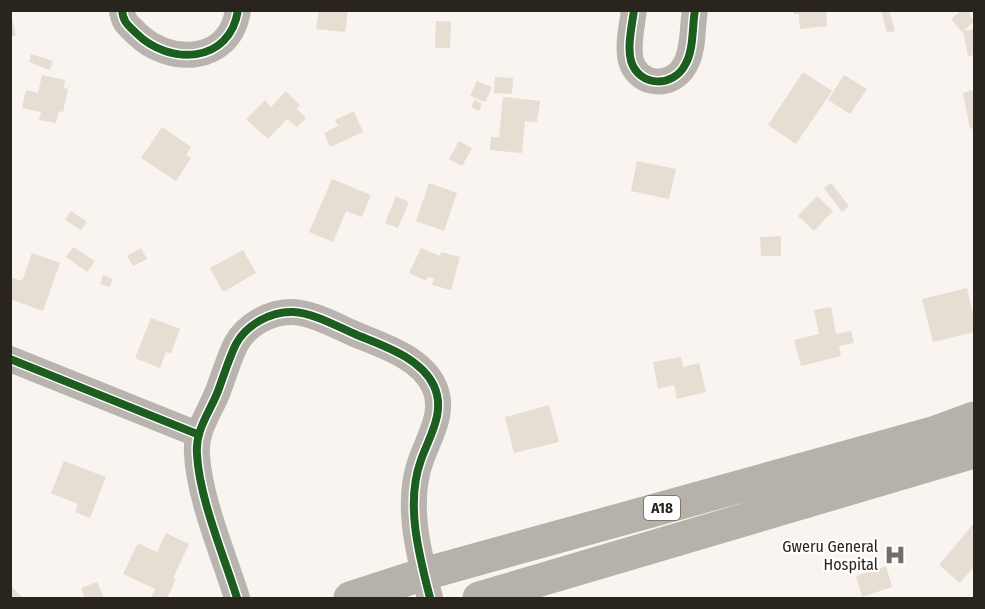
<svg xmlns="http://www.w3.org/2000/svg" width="985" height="609" font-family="'Fira Sans Condensed',sans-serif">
  <rect width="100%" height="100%" fill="#f9f4ef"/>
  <!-- building -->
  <path fill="#e6ddd3" d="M10,10L16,36H10Z
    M319,10H348L345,32L316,29Z
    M794,10H826L827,26L800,29L799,14H794Z
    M881,10H889L895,31L887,33Z
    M962,10H968L974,22L962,32L951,19Z
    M436,21L451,22L450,48H435Z
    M974,29V55L968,56L963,31Z
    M31,54L53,61L50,70L29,62Z
    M803,72L832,91L796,144L768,125Z
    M42,75L65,80L64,88L68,89L63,112L59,111L56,123L39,120L41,112L22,108L26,90L38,93Z
    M844,75L867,89L850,114L828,100Z
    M495,77L513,78L512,94L494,93Z
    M477,81L492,87L485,102L470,96Z
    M974,90V128L970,129L963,93Z
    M286,91L300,105L297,109L306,118L297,127L287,119L268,139L246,119L265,100L271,107Z
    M503,97L540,101L537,122L525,121L522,153L490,150L491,137H499Z
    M475,100L482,104L479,111L471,107Z
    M354,111L363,132L330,147L324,133L338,126L335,120Z
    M162,127L191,147L186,155L191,158L176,181L141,158Z
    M459,141L472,148L462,166L449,159Z
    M637,161L676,169L669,199L631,191Z
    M332,179L371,195L362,217L346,211L333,242L309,232Z
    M429,183L457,193L444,231L416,221Z
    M831,183L849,206L842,212L824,188Z
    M396,196L409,202L398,228L385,223Z
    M817,196L833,211L814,231L798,216Z
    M71,211L87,222L81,230L65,220Z
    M781,236V256H761L760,237Z
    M73,247L95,261L87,272L66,257Z
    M141,248L147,259L133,266L127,256Z
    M421,248L440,256L441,252L460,257L451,290L432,285L434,279L428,277L426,281L409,273Z
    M243,250L256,273L223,292L210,268Z
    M32,253L60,263L43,311L10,299V277L22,281Z
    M103,275L113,279L110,287L100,284Z
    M967,288L974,318V332L933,342L922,299Z
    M831,307L836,334L851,331L854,343L839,346L841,356L801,366L794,340L819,334L814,310Z
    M151,318L180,329L171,353L166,352L160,368L135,358Z
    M681,357L683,367L699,363L706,392L677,399L674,385L658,389L653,362Z
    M549,405L559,442L514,453L505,417Z
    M64,461L106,477L90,518L75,512L78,504L51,493Z
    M974,523V567L960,583L939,565Z
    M166,533L189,544L173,578L176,579L167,598H151L155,589L123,574L138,543L157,552Z
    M886,566L892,587L862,597L856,576Z
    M97,582L104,598H85L81,588Z
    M10,585L23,598H10Z"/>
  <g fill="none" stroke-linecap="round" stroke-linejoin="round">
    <!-- minor -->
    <path stroke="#b9b5ae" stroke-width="26" d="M122,10C123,22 128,25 136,33C169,66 230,64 238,10
      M634,10C632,26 627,46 631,61C639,87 673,88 685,65C694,50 692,27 695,10
      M10,359L197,434
      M237,598C224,556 199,498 197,454C195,430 210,412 218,391C224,375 229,358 236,344C246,325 271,311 293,312C314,313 338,327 357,335C384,346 421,358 434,386C446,412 429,437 421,460C405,503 419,555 430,598"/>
    <!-- highway -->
    <path stroke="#b6b1a9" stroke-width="33" d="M350,598L424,574L933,433L974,418
      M479,598L974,452"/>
    <defs>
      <path id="cycleway" d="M122,10C123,22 128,25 136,33C169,66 230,64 238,10
        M634,10C632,26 627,46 631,61C639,87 673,88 685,65C694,50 692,27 695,10
        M10,359L197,434
        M237,598C224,556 199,498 197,454C195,430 210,412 218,391C224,375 229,358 236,344C246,325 271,311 293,312C314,313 338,327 357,335C384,346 421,358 434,386C446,412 429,437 421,460C405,503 419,555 430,598"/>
    </defs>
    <!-- cycleway casing -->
    <use href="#cycleway" stroke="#fff" stroke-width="11"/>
    <!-- cycleway -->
    <use href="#cycleway" stroke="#1b5e20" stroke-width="8"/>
  </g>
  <!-- icons -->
  <defs>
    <symbol id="hospital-bare" viewBox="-9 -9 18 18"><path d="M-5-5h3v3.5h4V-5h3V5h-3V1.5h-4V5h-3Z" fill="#726d67" stroke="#fff" stroke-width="2.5" paint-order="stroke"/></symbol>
  </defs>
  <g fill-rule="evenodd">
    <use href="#hospital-bare" x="880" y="540" width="30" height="30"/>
  </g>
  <g text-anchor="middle" stroke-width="4.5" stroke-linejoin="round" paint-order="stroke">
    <!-- shield labels -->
    <rect fill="#fff" stroke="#696662" stroke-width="1.5" x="644" y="496" width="36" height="24" rx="4.5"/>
    <g font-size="15" font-weight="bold" fill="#29241e">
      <text x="662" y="513">A18</text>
    </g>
    <!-- poi labels -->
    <g font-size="16" fill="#29241e" stroke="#fff" text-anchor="end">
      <text x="878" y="552">Gweru General<tspan x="878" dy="18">Hospital</tspan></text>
    </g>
  </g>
  <!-- border -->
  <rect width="985" height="609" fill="none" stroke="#29241e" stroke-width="24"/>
</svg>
